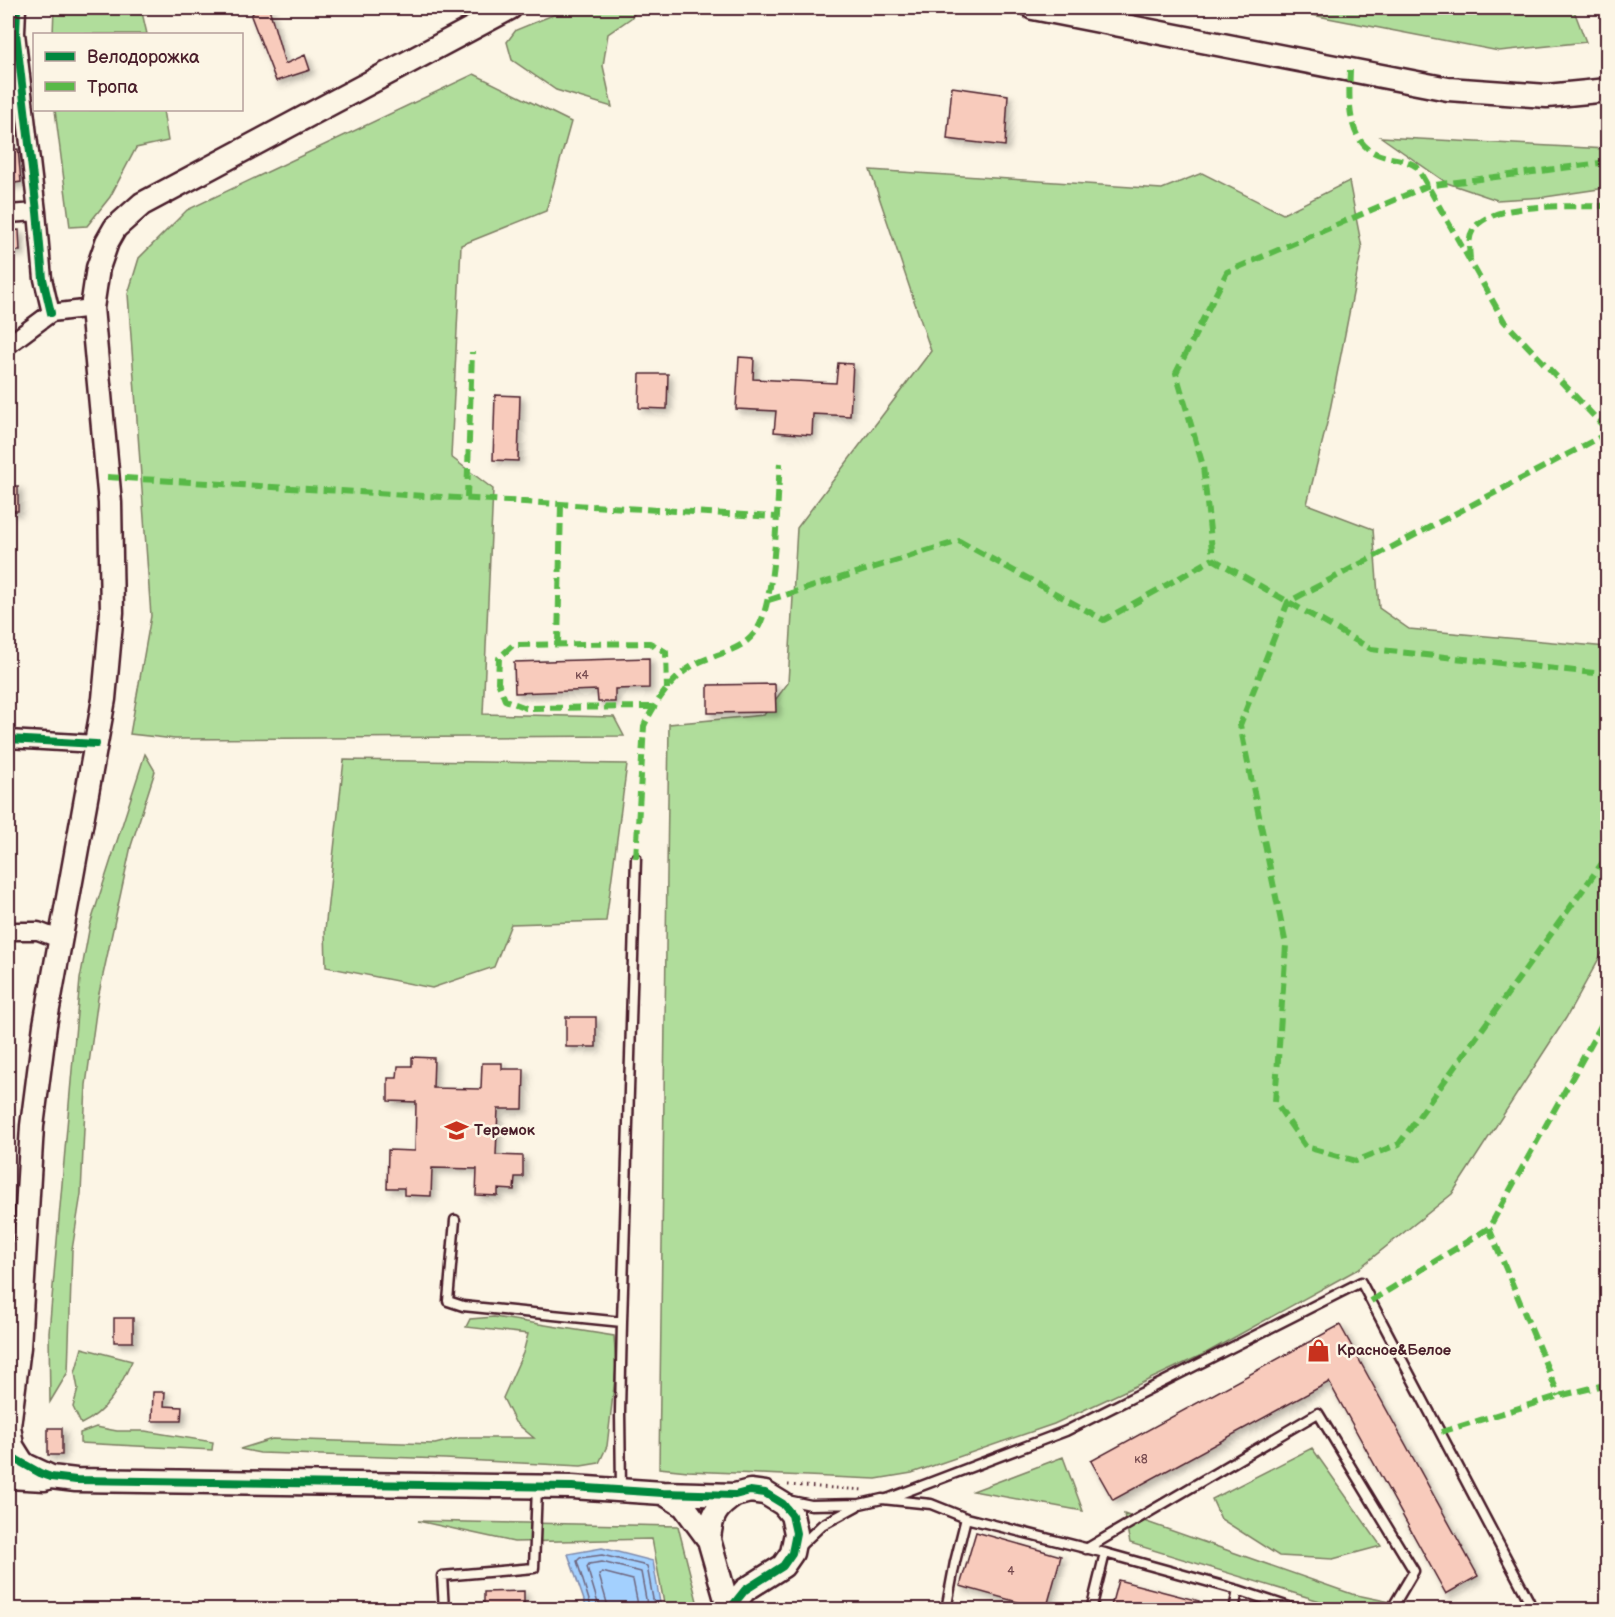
<svg xmlns="http://www.w3.org/2000/svg" width="1615" height="1617" font-family="'Balsamiq Sans',sans-serif">
  <defs>
    <filter id="shadow"><feDropShadow dx="4" dy="4" stdDeviation="3" flood-color="#0004"/></filter>
  </defs>
  <rect width="100%" height="100%" fill="#fcf5e5"/>
  <filter id="ink" filterUnits="userSpaceOnUse"><feTurbulence type="fractalNoise" baseFrequency=".0167" numOctaves="2"/><feDisplacementMap in="SourceGraphic" scale="12" xChannelSelector="R" yChannelSelector="G"/><feConvolveMatrix kernelMatrix="1 2 1 2 8 2 1 2 1" color-interpolation-filters="sRGB"/></filter>
  <g filter="url(#ink)">
    <!-- green -->
    <path fill="#b0dd9b" stroke="#7d7e63" stroke-width="1.5" d="M54,8H141L147,34H53Z
      M570,8H639L631,18L608,34L603,66L612,107L556,90L512,60L507,42L516,30Z
      M1276,8H1573L1586,42L1499,51Z
      M474,74L571,122L546,211L461,245L451,457L493,489L483,714L614,717L624,736L175,739L130,734L151,616L128,294L139,258L187,210Z
      M55,110H163L168,141L136,148L110,197L87,226L70,227Z
      M1381,137L1607,149V180L1599,189L1545,197L1497,200L1447,183Z
      M870,170L1162,189L1202,173L1283,214L1349,181L1362,248L1329,415L1307,504L1373,529L1379,608L1409,629L1607,647V944L1566,1018L1452,1194L1358,1269L1206,1353L1054,1424L912,1473L876,1479L688,1471L659,1468L669,724L764,715L788,683L797,528L931,351Z
      M145,754L155,771L131,846L98,998L86,1085L81,1194L72,1250L68,1372L50,1402L49,1332L80,979L90,925Z
      M344,760L627,764L606,921L511,924L494,967L432,988L326,967L325,930Z
      M494,1317L614,1336L616,1369L607,1446L599,1463L581,1466L445,1459L260,1453L240,1449L272,1439L435,1444L459,1438H534L515,1422L503,1398L523,1353L528,1334L466,1327L470,1319Z
      M82,1348L132,1361C120,1387 107,1412 81,1424L73,1407L78,1389L75,1373Z
      M96,1427L117,1431H145L213,1442L212,1450L80,1443V1433Z
      M1312,1448L1381,1546L1333,1559L1279,1556L1221,1519L1212,1499Z
      M1063,1457L1083,1511L973,1491Z
      M1124,1514L1352,1594L1424,1609H1346L1130,1543Z
      M418,1521L678,1526L699,1609H665L652,1539L514,1542Z"/>
    <!-- water -->
    <path fill="#a3d0fe" stroke="#7f89aa" stroke-width="1.5" d="M602,1548L653,1561L661,1609H587L568,1554Z"/>
    <g fill="none" stroke-linecap="round" stroke-linejoin="round">
      <!-- shore -->
      <path stroke="#6e667f" stroke-width="1.5" d="M592,1610L577,1561L580,1558L602,1555L647,1566L655,1610
        M600,1610L587,1567L589,1564L602,1562L641,1572L648,1610
        M609,1610L599,1575L602,1572L633,1580L639,1610"/>
    </g>
    <!-- building -->
    <path fill="#f8cbbc" stroke="#4a1f2b" stroke-width="1.5" filter="url(#shadow)" d="M256,8H269L285,64L305,55L310,70L276,81L251,16Z
      M952,87L1008,95L1005,146L947,139Z
      M18,149L21,182L8,184V150Z
      M19,230L20,251H8V231Z
      M739,357L754,358L753,379L836,383L838,363L853,364L850,416L813,414L812,435L774,432L776,411L736,409Z
      M640,374H668L667,409L639,408Z
      M495,395L520,396L518,461L493,460Z
      M8,486H18V511H8Z
      M649,658V688L615,689V702H598L597,690L515,693L514,662Z
      M775,684L776,712L708,713V685Z
      M566,1017H596V1047H566Z
      M412,1057L434,1058L433,1088L481,1089L482,1063H502V1069H524L523,1109H498L496,1155L523,1156V1177H515L514,1190L498,1189V1196L476,1195L477,1169L432,1168L431,1196L404,1195V1188H387L388,1150L415,1151L416,1102L388,1101V1078H397L398,1066H412Z
      M114,1318H133V1342H114Z
      M1340,1325L1478,1576L1446,1594L1329,1382L1113,1500L1091,1461Z
      M153,1392H165L164,1406L182,1407L181,1421H152Z
      M48,1428H62V1455H48Z
      M976,1532L1061,1556L1046,1610L960,1586Z
      M1118,1580L1199,1601L1196,1610H1110Z
      M524,1591V1610H484V1592Z"/>
    <g fill="none" stroke-linecap="round" stroke-linejoin="round">
      <defs>
        <path id="lane" d="M455,1220L448,1301L463,1306L622,1322
          M621,1489L620,1412L622,1322L636,858
          M887,1499L1066,1431L1361,1282L1529,1601V1610
          M787,1500L811,1505L860,1504L882,1499L931,1504L966,1518L1105,1553L1238,1590L1298,1610
          M800,1546L822,1525L857,1506
          M1086,1549L1318,1413L1414,1571L1391,1610
          M444,1610L442,1576L534,1568L537,1487
          M946,1610L955,1562L966,1518
          M1091,1610L1105,1553
          M1234,1610L1238,1590"/>
        <path id="street" d="M17,8L16,33L37,212L43,279L51,313
          M8,214L37,212
          M8,345L51,313L92,308
          M8,739L96,744
          M8,931H38L59,939"/>
        <path id="secondary" d="M1033,8L1448,89L1547,96L1608,90
          M19,1462L51,1477L76,1480L572,1487L663,1493L735,1495L750,1491L765,1493L783,1504L792,1515L796,1533L792,1553L783,1566L745,1590L729,1609
          M31,1469L22,1462L12,1446L9,1426L19,1347L32,1126L45,1025L104,699L112,612L110,503L92,308L98,268L107,242L115,228L142,204L510,8
          M8,1477L45,1479
          M663,1493L684,1506L709,1540L729,1610
          M709,1540C711,1516 715,1508 735,1495"/>
      </defs>
      <!-- lane casing -->
      <use href="#lane" stroke="#4a1f2b" stroke-width="13"/>
      <!-- street casing -->
      <use href="#street" stroke="#4a1f2b" stroke-width="21"/>
      <!-- secondary casing -->
      <use href="#secondary" stroke="#4a1f2b" stroke-width="27"/>
      <!-- path -->
      <path stroke="#4a1f2b" stroke-width="3" stroke-dasharray="1.5 4.5" stroke-linecap="butt" d="M788,1485L865,1490"/>
      <!-- lane -->
      <use href="#lane" stroke="#fcf5e5" stroke-width="8"/>
      <!-- street -->
      <use href="#street" stroke="#fcf5e5" stroke-width="16"/>
      <!-- secondary -->
      <use href="#secondary" stroke="#fcf5e5" stroke-width="22"/>
      <!-- quiet -->
      <path stroke="#58b947" stroke-width="6" stroke-dasharray="12 6" stroke-linecap="butt" d="M1350,70C1349,96 1346,137 1373,152C1387,160 1403,157 1417,167L1504,321L1608,431
        M1608,162L1427,186L1227,272L1176,373L1203,466L1213,559L1371,649L1603,674L1608,681
        M1470,259C1469,247 1467,233 1478,224C1503,202 1569,207 1602,206L1608,203
        M1608,433L1288,602L1240,725L1286,945L1275,1102L1306,1147L1356,1161L1399,1144L1608,855
        M107,477L776,517
        M467,498L472,352
        M769,600L959,541L1104,620L1213,559
        M558,644L561,504
        M652,707L526,708L505,700L498,682L499,658L513,645L650,643L666,652L667,689
        M636,858L644,726C654,704 671,679 692,666C713,653 741,653 756,631C776,604 777,500 780,463
        M1489,1228L1559,1396
        M1371,1301L1489,1228L1608,1013
        M1441,1432L1559,1396L1608,1384"/>
      <defs>
        <path id="cycleway" d="M17,8L16,33L37,212L43,279L51,313
          M8,739L96,744
          M8,1455L40,1473L51,1477L76,1480L572,1487L663,1493L735,1495L750,1491L765,1493L783,1504L792,1515L796,1533L792,1553L783,1566L745,1590L729,1610"/>
      </defs>
      <!-- cycleway casing -->
      <use href="#cycleway" stroke="#fcf5e5" stroke-width="11"/>
      <!-- cycleway -->
      <use href="#cycleway" stroke="#00873e" stroke-width="8"/>
    </g>
  </g>
  <!-- icons -->
  <defs>
    <symbol id="school-bare" viewBox="-9 -9 18 18"><path d="M0-5L7-2L0 1L-7-2ZM-4 1L0 2.5L4 1V4Q0 6-4 4Z" fill="#c8321e" stroke="#fcf5e5" stroke-width="2.5" paint-order="stroke"/></symbol>
    <symbol id="shop-bare" viewBox="-9 -9 18 18"><path d="M-5-2.5h2.3a2.7 3.5 0 0 1 5.4 0H5L5.5 6h-11ZM-1.5-2.5h3a1.5 2.3 0 0 0-3 0Z" fill="#c8321e" stroke="#fcf5e5" stroke-width="2.5" paint-order="stroke"/></symbol>
  </defs>
  <g fill-rule="evenodd">
    <use href="#school-bare" x="440" y="1114" width="33" height="33"/>
    <use href="#shop-bare" x="1302" y="1334" width="33" height="33"/>
  </g>
  <g text-anchor="middle" stroke-width="5" stroke-linejoin="round" paint-order="stroke">
    <!-- number labels -->
    <g font-size="12" fill="#764a4f">
      <text x="582" y="679">к4</text>
      <text x="1141" y="1463">к8</text>
      <text x="1011" y="1575">4</text>
    </g>
    <!-- poi labels -->
    <g font-size="15" font-weight="bold" fill="#4a1f2b" stroke="#fcf5e5" text-anchor="start">
      <text x="474" y="1135">Теремок</text>
      <text x="1337" y="1355">Красное&amp;Белое</text>
    </g>
  </g>
  <!-- margin -->
  <rect width="1615" height="1617" fill="none" stroke="#fcf5e5" stroke-width="30"/>
  <rect x="15" y="15" width="1585" height="1587" fill="none" stroke="#4a1f2b" stroke-width="2" filter="url(#ink)"/>
  <!-- legend -->
  <rect x="33" y="33" width="210" height="78" fill="#fcf5e5" stroke="#b59f9b" stroke-width="1.5"/>
  <rect x="45" y="52" width="30" height="9" fill="#00873e" stroke="#b59f9b" stroke-width="1.5"/>
  <text x="87" y="63" font-size="18" fill="#4a1f2b">Велодорожка</text>
  <rect x="45" y="82" width="30" height="9" fill="#58b947" stroke="#b59f9b" stroke-width="1.5"/>
  <text x="87" y="93" font-size="18" fill="#4a1f2b">Тропа</text>
</svg>
